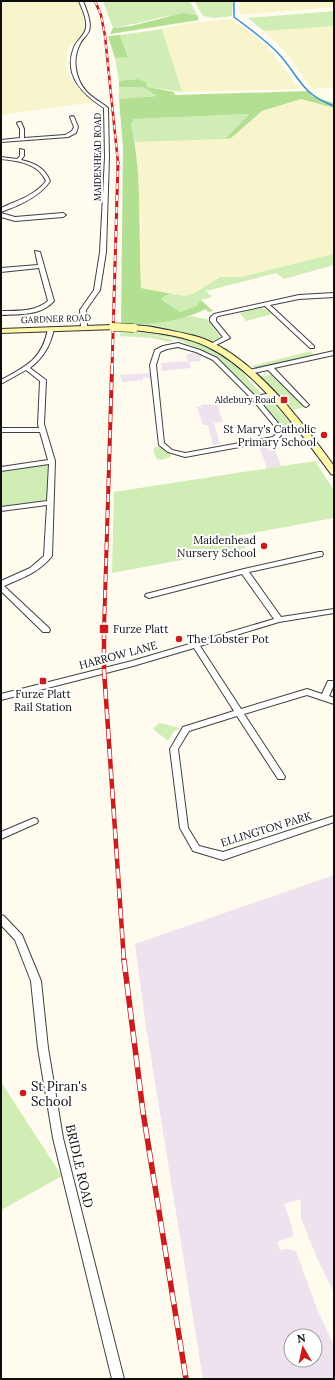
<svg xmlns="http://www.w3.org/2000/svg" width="335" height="1380" font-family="Lora,serif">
  <rect width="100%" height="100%" fill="#fffcef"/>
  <!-- industrial -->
  <path fill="#ede2ee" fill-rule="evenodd" d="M195,352L202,356L200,357L201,361L189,362L191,368L162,371L161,363L188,361L186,355Z
    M151,373V378L143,377V380L122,382L120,375Z
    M217,404L223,422L214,423L220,444L213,445L208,425H203L197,407H201V405Z
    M267,445L269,451L275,450L281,466L267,469L259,446Z
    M334,875V1293L317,1258L301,1218V1199L284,1204L292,1226L293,1236L277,1242L280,1250L287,1249L296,1251L317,1309L334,1346V1379H203L146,1027L135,944ZM291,1336H315V1360H291Z"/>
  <!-- farmland -->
  <path fill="#f8f5cd" d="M1,1H81L88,22L86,29L67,50L66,69L71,79L81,92L94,102L1,115Z
    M239,1H334V7L239,15Z
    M230,19L254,35L272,53L300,89L182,92L162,29L188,23Z
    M334,26V87L312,89L285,51L264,31Z
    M301,99L334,108V254L240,277H220L197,292L186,296L141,288L139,253L141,224L135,142L231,138L262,111Z"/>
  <!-- green -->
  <path fill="#d0edb5" d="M103,1H190L197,15C169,12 141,24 113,28Z
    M194,1H233L232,16L215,18L203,16Z
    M334,11V26L264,31L248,18Z
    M162,29L182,92L147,87L137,79L119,81L115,58L128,56L120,35Z
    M119,87H143L157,96L119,99Z
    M249,114L225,139L135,142L131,124L134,119Z
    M334,254V265L284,279L276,273L206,291L212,297L201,300L196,306L180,312L161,299L166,295L173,294L186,296L196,292L220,277H241Z
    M259,308L266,309L273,314L246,321L240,313Z
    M191,316L207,319L220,337L218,339L211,341L142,325Z
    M121,330L151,334L173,340L170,342L151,338L120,336Z
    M129,330C164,329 203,340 231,361C233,363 239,365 241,368C246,377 251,384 261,393L255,395L216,356L176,339Z
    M311,351L313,354L311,355L256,369L252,366Z
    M272,374L304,407L293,410L261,377Z
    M273,403L298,431L282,427L262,404Z
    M155,447H162L171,455L170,457L162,460L157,459L153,450Z
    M315,461L334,490V518L236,536L246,548L112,573L114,492Z
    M48,464L47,500L1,506V472Z
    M159,723L180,728L174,731L168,741L153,729Z
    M1,1082L62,1176L1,1210Z"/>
  <!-- forest -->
  <path fill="#b3df93" d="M183,13L197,15L199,20L110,34L113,28L131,26Z
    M120,35L128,57L115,58L108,36Z
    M137,79L146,82L147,87L174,92L175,95L309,91L312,96L334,103V108L301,99L262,111L231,138L225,139L249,114L134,119L131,124C143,178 138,233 141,288L173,294L166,295L161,299L180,312L196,306L201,300L213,311L208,312L206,309C179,322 151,325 121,325L123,147L119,99L157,96L143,87H119V81Z"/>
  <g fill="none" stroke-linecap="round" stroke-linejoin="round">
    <!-- stream -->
    <path stroke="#3190d8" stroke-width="1.5" d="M234,1V17C249,28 264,39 277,52C299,75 300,94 334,106"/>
    <defs>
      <path id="minor" d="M79,1H83C86,9 92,22 89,31C87,36 82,39 80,44C72,59 75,78 86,91C92,98 101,102 108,108L109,157L106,252L100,290L86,310L87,327L84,329L81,327L80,310L94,290L100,252L105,157L104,108C84,95 64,77 73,50C75,42 82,38 85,31C89,22 82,9 79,1Z
        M72,116L74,117L78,127L76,133L68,137L1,142V140L20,138V129L17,123L19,122H21L24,129V138L65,135L72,131L74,127L70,117Z
        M20,149L24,150V156L21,160C35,163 45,168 50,181C40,197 18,206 1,212V208C16,201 36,195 46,181C38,163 18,161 1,159V157L17,159L20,156Z
        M1,213L15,217L63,213L66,215L63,217L15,221L1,217Z
        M35,251L40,252L54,301C41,316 19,314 1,315V311C17,311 35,312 48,301L39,268L1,272V268L38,265Z
        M334,293V297L299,299L270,305L314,346V348H310L265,306L218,316L216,318V321L230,338L212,347L209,345L223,337L210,321V318L214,314L299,295Z
        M51,327L54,329C50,346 44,357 30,368L46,380L44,424L55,461L52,556C40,572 22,578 4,586L49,628L50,630L49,632H43L1,591V581L30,568L44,556L47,505L1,511V507L47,501L49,464L1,471V467L48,460L40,432H1V428H39L38,424L40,381L26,370L1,384V380C27,366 42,359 48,329Z
        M178,343L200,350L217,358L255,396L272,393V395L258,399L282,428V434L277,440L185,457L168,452L159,445L150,365L155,350L163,346ZM178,347L196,352L213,360L252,399L276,428V434L273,437L185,453L172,450L164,443L156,365L160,352L167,349Z
        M334,351V355L274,368L308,404L309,405L306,407L304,406L268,370L249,374L246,372L249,370Z
        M319,552H322L323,554L322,556L249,572L281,617L334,609V613L279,622L200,646L241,709L307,689L322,694L328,681H334V685L329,696L334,698V704L307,695L244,714L284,775L285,777L284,779H278L237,716L189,731L178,749L188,828L199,846L223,852L334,816V822L223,860L193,851L180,828L170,749L183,727L234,711L194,648L133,666L1,700V694L132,661L274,619L242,574L149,598L145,596L146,594L244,569Z
        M34,818L37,819L38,821L37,823L1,839V832Z
        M1,915L4,916L22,935L41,981L48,1048L63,1138L124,1379H112L53,1138L38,1048L31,981L15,940L1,925Z"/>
      <path id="secondary" d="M113,325L117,327L116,329L1,333V329Z
        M131,326C142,324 157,328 168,330C183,333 200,336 215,344C262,368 303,423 334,466V475L331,474C300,432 256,370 208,347C186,336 159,333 134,330L130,328Z"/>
    </defs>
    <!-- minor casing -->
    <use href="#minor" stroke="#414141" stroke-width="2"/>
    <!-- secondary casing -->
    <use href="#secondary" stroke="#303030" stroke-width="2"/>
    <!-- minor -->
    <use href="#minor" fill="#fff" fill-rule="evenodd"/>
    <!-- secondary -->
    <use href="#secondary" fill="#fff8aa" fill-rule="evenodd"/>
    <defs>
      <path id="rail-far4" d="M95,1L101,15L105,36L118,163"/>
      <path id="rail-far3" d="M112,369L118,162"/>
      <path id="rail-far2" d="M104,630L112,368"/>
      <path id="rail-far1" d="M104,629V670L124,961"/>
      <path id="rail" d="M124,960L143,1112L186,1379"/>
    </defs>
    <!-- rail-far4 casing -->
    <use href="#rail-far4" stroke="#ca1b1d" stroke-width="2.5"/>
    <!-- rail-far3 casing -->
    <use href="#rail-far3" stroke="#ca1b1d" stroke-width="3"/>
    <!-- rail-far2 casing -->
    <use href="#rail-far2" stroke="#ca1b1d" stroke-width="4"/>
    <!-- rail-far1 casing -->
    <use href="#rail-far1" stroke="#ca1b1d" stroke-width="4.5"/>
    <!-- rail casing -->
    <use href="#rail" stroke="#ca1b1d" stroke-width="5.5"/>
    <!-- rail-far4 -->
    <use href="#rail-far4" stroke="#fff" stroke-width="1.5" stroke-dasharray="4.5" stroke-linecap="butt"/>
    <!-- rail-far3 -->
    <use href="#rail-far3" stroke="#fff" stroke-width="2" stroke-dasharray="6" stroke-linecap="butt"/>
    <!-- rail-far2 -->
    <use href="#rail-far2" stroke="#fff" stroke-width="2.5" stroke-dasharray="8" stroke-linecap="butt"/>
    <!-- rail-far1 -->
    <use href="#rail-far1" stroke="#fff" stroke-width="3" stroke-dasharray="10" stroke-linecap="butt"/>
    <!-- rail -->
    <use href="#rail" stroke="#fff" stroke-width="4" stroke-dasharray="12" stroke-linecap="butt"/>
    <defs>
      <path id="secondary-bridge" d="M113,327L134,328"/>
    </defs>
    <!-- secondary-bridge casing -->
    <use href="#secondary-bridge" stroke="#303030" stroke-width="9" stroke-linecap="butt"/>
    <!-- secondary-bridge -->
    <use href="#secondary-bridge" stroke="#fff8aa" stroke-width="8"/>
  </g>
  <!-- markers -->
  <g fill="#ca1b1d" stroke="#fff" stroke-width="1.5">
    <rect x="280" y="396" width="8" height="8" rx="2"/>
    <circle cx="324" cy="435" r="4"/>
    <circle cx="264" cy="546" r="4"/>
    <rect x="99" y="624" width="10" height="10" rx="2"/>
    <circle cx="179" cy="639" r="4"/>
    <rect x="39" y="677" width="8" height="8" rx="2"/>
    <circle cx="23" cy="1093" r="4"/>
  </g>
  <g text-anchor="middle" stroke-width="4" stroke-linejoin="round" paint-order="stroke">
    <!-- far-street labels -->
    <g font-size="9" fill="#0e0e0e" stroke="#fff">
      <text transform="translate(98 157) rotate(-90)" y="3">MAIDENHEAD ROAD</text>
      <text transform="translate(56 319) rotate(-2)" y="3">GARDNER ROAD</text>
    </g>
    <!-- far-poi labels -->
    <g font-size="9" fill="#0e0e0e" stroke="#fff" text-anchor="end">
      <text x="276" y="403">Aldebury Road</text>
    </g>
    <!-- poi labels -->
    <g font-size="11" fill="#0e0e0e" stroke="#fff" text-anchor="end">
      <text x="316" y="433">St Mary's Catholic<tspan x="316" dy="13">Primary School</tspan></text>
      <text x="256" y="544">Maidenhead<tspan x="256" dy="13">Nursery School</tspan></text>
      <text x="113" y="633" text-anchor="start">Furze Platt</text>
      <text x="187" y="643" text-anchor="start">The Lobster Pot</text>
      <text x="43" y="698" text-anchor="middle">Furze Platt<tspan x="43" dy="13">Rail Station</tspan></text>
    </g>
    <!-- street labels -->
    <g font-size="11" fill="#0e0e0e" stroke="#fff">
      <text transform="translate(118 655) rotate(-15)" y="4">HARROW LANE</text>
      <text transform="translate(266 829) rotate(-17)" y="4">ELLINGTON PARK</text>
    </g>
    <!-- near-poi labels -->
    <g font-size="13" fill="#0e0e0e" stroke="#fff" text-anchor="start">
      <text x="31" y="1091">St Piran's<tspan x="31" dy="15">School</tspan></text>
    </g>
    <!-- near-street labels -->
    <g font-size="13" fill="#0e0e0e" stroke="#fff">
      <text transform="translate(80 1166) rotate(77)" y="5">BRIDLE ROAD</text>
    </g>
  </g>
  <!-- border -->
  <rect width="335" height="1380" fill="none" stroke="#0e0e0e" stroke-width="4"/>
  <!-- north arrow -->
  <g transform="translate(303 1348) rotate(351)"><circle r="19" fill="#ffffff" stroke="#9f9f9f"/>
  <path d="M0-3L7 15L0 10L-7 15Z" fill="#ca1b1d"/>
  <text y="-6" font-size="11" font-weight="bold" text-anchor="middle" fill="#0e0e0e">N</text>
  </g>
</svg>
